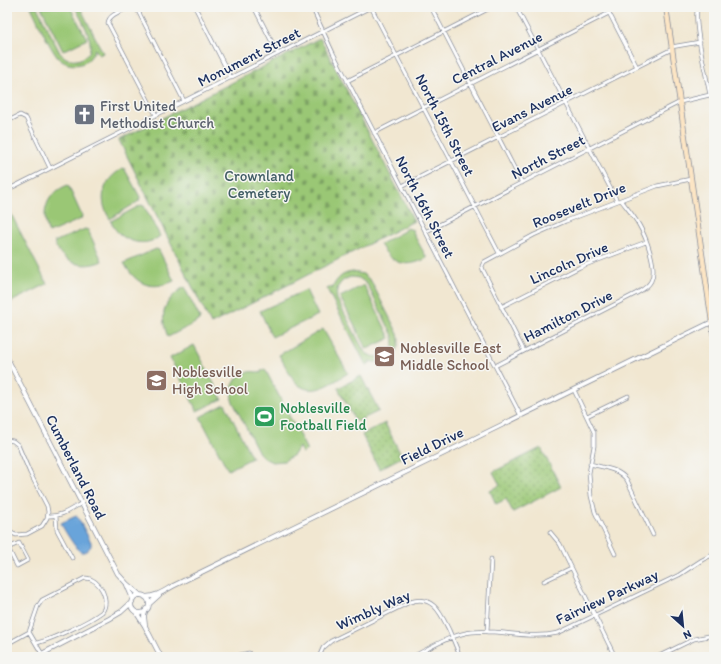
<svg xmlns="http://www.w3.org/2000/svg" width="721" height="664" font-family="Itim,sans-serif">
  <defs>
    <pattern id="cemetery-stones" width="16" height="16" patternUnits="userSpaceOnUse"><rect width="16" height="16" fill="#9ac775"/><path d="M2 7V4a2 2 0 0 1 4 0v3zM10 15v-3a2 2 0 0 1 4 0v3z" fill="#7da263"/></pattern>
    <pattern id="park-dots" width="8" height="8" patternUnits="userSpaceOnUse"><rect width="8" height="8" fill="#9ac775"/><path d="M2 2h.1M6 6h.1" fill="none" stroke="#7da263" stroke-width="1.8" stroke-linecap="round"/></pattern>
  </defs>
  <rect width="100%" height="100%" fill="#f6f6f2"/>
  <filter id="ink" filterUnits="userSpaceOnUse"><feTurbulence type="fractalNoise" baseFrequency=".025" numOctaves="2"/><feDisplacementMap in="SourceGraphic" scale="8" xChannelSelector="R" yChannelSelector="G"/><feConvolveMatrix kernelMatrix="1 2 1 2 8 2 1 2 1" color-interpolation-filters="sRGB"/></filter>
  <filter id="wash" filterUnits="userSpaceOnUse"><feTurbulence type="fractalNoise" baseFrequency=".012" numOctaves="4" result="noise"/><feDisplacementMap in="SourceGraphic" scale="16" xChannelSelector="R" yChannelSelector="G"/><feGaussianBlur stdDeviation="0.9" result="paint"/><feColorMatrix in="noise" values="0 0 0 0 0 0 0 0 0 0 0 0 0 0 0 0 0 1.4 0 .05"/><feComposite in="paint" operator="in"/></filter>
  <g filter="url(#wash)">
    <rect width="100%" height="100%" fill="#f1e7d1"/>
    <!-- cemetery -->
    <path fill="url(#cemetery-stones)" stroke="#5a7b6a" d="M320,38L414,221L211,324L119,140Z"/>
    <!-- park -->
    <path fill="url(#park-dots)" stroke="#5a7b6a" d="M361,376L379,411L356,422L338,388Z
      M385,423L402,457L379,469L362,435Z
      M541,448L561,487L513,512L506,499L496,504L490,491L500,485L493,472Z"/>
    <!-- pitch -->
    <path fill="#9ac775" stroke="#5a7b6a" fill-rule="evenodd" d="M31,7H37L60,53C65,58 70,61 77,60C105,54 81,20 75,7H80L103,53L99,55L95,49C92,56 88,62 81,64C73,66 66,64 60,60C51,52 37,19 31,7Z
      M41,7H70L87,39L63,51Z
      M124,168L140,197L139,201L110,219C97,200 103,178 124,168Z
      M68,185L82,216L81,219L49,233C40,213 46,193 68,185Z
      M141,205L144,206L160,236C144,250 117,240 111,221Z
      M10,212L47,284L7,304V214Z
      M407,228L413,230L414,235L427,258C406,269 391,264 380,244L404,231V230Z
      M85,229L88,230L102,261C83,270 61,263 54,242Z
      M156,249L159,250L174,281C151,291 136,285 124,263Z
      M353,272L363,274L371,281L398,334C403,352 387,367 369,361L370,363L366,365L327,289L331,287L332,289C336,279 342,273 353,272ZM351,277L359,278L367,284L392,334C400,352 378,365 364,351L337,299C335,288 340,280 351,277Z
      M364,285L390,338L367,349L340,297Z
      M184,287L200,318L199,321L168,337C159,315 163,301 184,287Z
      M306,290L318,315L272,337L260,311Z
      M323,329L348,373C332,383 309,401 293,379C288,372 284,363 279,355Z
      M194,345L222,399L197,411L170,358Z
      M265,369L307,450L302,453L299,447L294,455L284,461L272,462L264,458L259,453L232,400C229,381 242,367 261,373V371Z
      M225,404L252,458L228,470L200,417Z"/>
    <!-- water -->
    <path fill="#69a4da" stroke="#426a9c" d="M76,516H77L91,542V546C89,549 85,553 81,552C77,551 62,527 61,523Z"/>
  </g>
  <g filter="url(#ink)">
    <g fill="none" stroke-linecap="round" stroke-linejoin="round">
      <defs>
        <path id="minor" d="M130,7C122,11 109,14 108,23L156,115
          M136,7L184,101
          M195,7L231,78
          M254,7L278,54
          M312,7L333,53L521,416
          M431,7L522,183
          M516,7L617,201
          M606,7L637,67
          M698,7C692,19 707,79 710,95
          M671,47L700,42
          M347,81L492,7
          M7,118L12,119L20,115L26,118L50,168
          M374,133L609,13
          M402,186L672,49
          M7,190L371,7L499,253
          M425,232L680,102L714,94
          M501,307L580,267L646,242
          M524,351L483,270L482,266L484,262L534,235L566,221L657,186L691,179
          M495,366L637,293C642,290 648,287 651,281C658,268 646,237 639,225C634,216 627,208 621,200
          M574,390L594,432V446L589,473L591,496L595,512L615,554
          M587,416L628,396
          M7,440L13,441L18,445L30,473L47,506L48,512L47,518L42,526L27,534L16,535L7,531
          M590,464C604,468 618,468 627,480L653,535
          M48,516C61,517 71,509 82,503
          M56,516L57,530L72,558
          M550,532L560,544L615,657
          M19,543L28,560L17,566L8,548Z
          M544,581L571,568
          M29,632L38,606L42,600L85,578C100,578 111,601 102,612C87,623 55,638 37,643
          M29,632L42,654
          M487,632L491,559
          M7,644L29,632
          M231,657L249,653
          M319,657L323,648L331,641L410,602C433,594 441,614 449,630C453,639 457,648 460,657
          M412,657C430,648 452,634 472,632C500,629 529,640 558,633L679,575L702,560L714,554
          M657,657L694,639L714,635"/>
        <path id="tertiary" d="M7,358L118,574L127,584L140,595
          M127,585L133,599
          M131 604a9 9 0 1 1 18 0a9 9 0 1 1-18 0Z
          M145,597C156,597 164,591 173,586L712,322
          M149,604L159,595
          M136,612L145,626L161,657
          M145,625L144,616L146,609
          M36,657L109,619L121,612L132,602"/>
        <path id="secondary" d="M666,7L714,336"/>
      </defs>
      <!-- minor casing -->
      <use href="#minor" stroke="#868b98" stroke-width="4.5"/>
      <!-- tertiary casing -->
      <use href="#tertiary" stroke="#868b98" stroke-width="5.5"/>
      <!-- secondary casing -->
      <use href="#secondary" stroke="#868b98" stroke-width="6"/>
      <!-- minor -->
      <use href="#minor" stroke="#fff" stroke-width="3"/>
      <!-- tertiary -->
      <use href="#tertiary" stroke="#fff" stroke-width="4"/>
      <!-- secondary -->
      <use href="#secondary" stroke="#fce5c4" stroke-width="4.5"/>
    </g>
  </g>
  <!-- icons -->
  <defs>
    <symbol id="church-square" viewBox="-11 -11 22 22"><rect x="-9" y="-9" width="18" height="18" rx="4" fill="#6b7280" stroke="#f6f6f2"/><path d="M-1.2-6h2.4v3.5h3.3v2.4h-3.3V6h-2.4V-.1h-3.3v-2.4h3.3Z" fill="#fff"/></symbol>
    <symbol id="school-square" viewBox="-11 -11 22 22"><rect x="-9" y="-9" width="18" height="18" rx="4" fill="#8d6e63" stroke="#f6f6f2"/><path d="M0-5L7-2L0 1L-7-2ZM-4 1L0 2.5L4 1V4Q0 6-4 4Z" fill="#fff"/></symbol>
    <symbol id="stadium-square" viewBox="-11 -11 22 22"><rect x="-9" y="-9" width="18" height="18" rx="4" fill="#2e9e5b" stroke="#f6f6f2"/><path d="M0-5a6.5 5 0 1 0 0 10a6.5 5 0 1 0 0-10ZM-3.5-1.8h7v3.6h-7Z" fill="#fff"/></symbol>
  </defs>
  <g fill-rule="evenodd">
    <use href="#church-square" x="72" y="102" width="25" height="25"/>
    <use href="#school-square" x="372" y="344" width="25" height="25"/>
    <use href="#school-square" x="144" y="368" width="25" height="25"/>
    <use href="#stadium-square" x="252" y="404" width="25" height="25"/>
  </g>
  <g text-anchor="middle" stroke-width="3" stroke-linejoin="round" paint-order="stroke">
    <!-- street labels -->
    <g font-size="15" fill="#1b2f5e" stroke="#f6f6f2">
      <text transform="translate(249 57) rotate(-27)" y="5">Monument Street</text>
      <text transform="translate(497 58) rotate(-27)" y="5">Central Avenue</text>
      <text transform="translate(532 108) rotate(-27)" y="5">Evans Avenue</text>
      <text transform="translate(445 125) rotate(63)" y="5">North 15th Street</text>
      <text transform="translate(548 157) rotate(-27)" y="5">North Street</text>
      <text transform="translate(579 205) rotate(-22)" y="5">Roosevelt Drive</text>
      <text transform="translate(425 207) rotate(63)" y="5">North 16th Street</text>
      <text transform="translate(569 263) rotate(-24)" y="5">Lincoln Drive</text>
      <text transform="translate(568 316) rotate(-27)" y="5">Hamilton Drive</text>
      <text transform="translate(432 446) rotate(-26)" y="5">Field Drive</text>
      <text transform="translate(76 467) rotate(63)" y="5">Cumberland Road</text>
      <text transform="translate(607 597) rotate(-25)" y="5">Fairview Parkway</text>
      <text transform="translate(373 610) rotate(-24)" y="5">Wimbly Way</text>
    </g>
    <!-- worship labels -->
    <g font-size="15" fill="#5b616d" stroke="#f6f6f2" text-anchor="start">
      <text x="100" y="111">First United<tspan x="100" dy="17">Methodist Church</tspan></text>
    </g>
    <!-- park labels -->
    <g font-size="15" fill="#415d65" stroke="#f6f6f2">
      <text x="259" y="181">Crownland<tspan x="259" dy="17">Cemetery</tspan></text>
    </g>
    <!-- education labels -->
    <g font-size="15" fill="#785e54" stroke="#f6f6f2" text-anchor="start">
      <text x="400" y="353">Noblesville East<tspan x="400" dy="17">Middle School</tspan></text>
      <text x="172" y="377">Noblesville<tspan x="172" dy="17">High School</tspan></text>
    </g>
    <!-- leisure labels -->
    <g font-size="15" fill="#27864d" stroke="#f6f6f2" text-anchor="start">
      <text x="280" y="413">Noblesville<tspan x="280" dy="17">Football Field</tspan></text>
    </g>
  </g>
  <!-- margin -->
  <rect width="721" height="664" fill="none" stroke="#f6f6f2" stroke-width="24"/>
  <!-- north arrow -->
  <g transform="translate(683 626) rotate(153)" stroke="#f6f6f2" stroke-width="3" paint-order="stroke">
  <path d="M0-3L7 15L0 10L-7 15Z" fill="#1b2f5e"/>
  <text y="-6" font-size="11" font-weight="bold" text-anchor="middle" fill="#1b2f5e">N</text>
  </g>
</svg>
